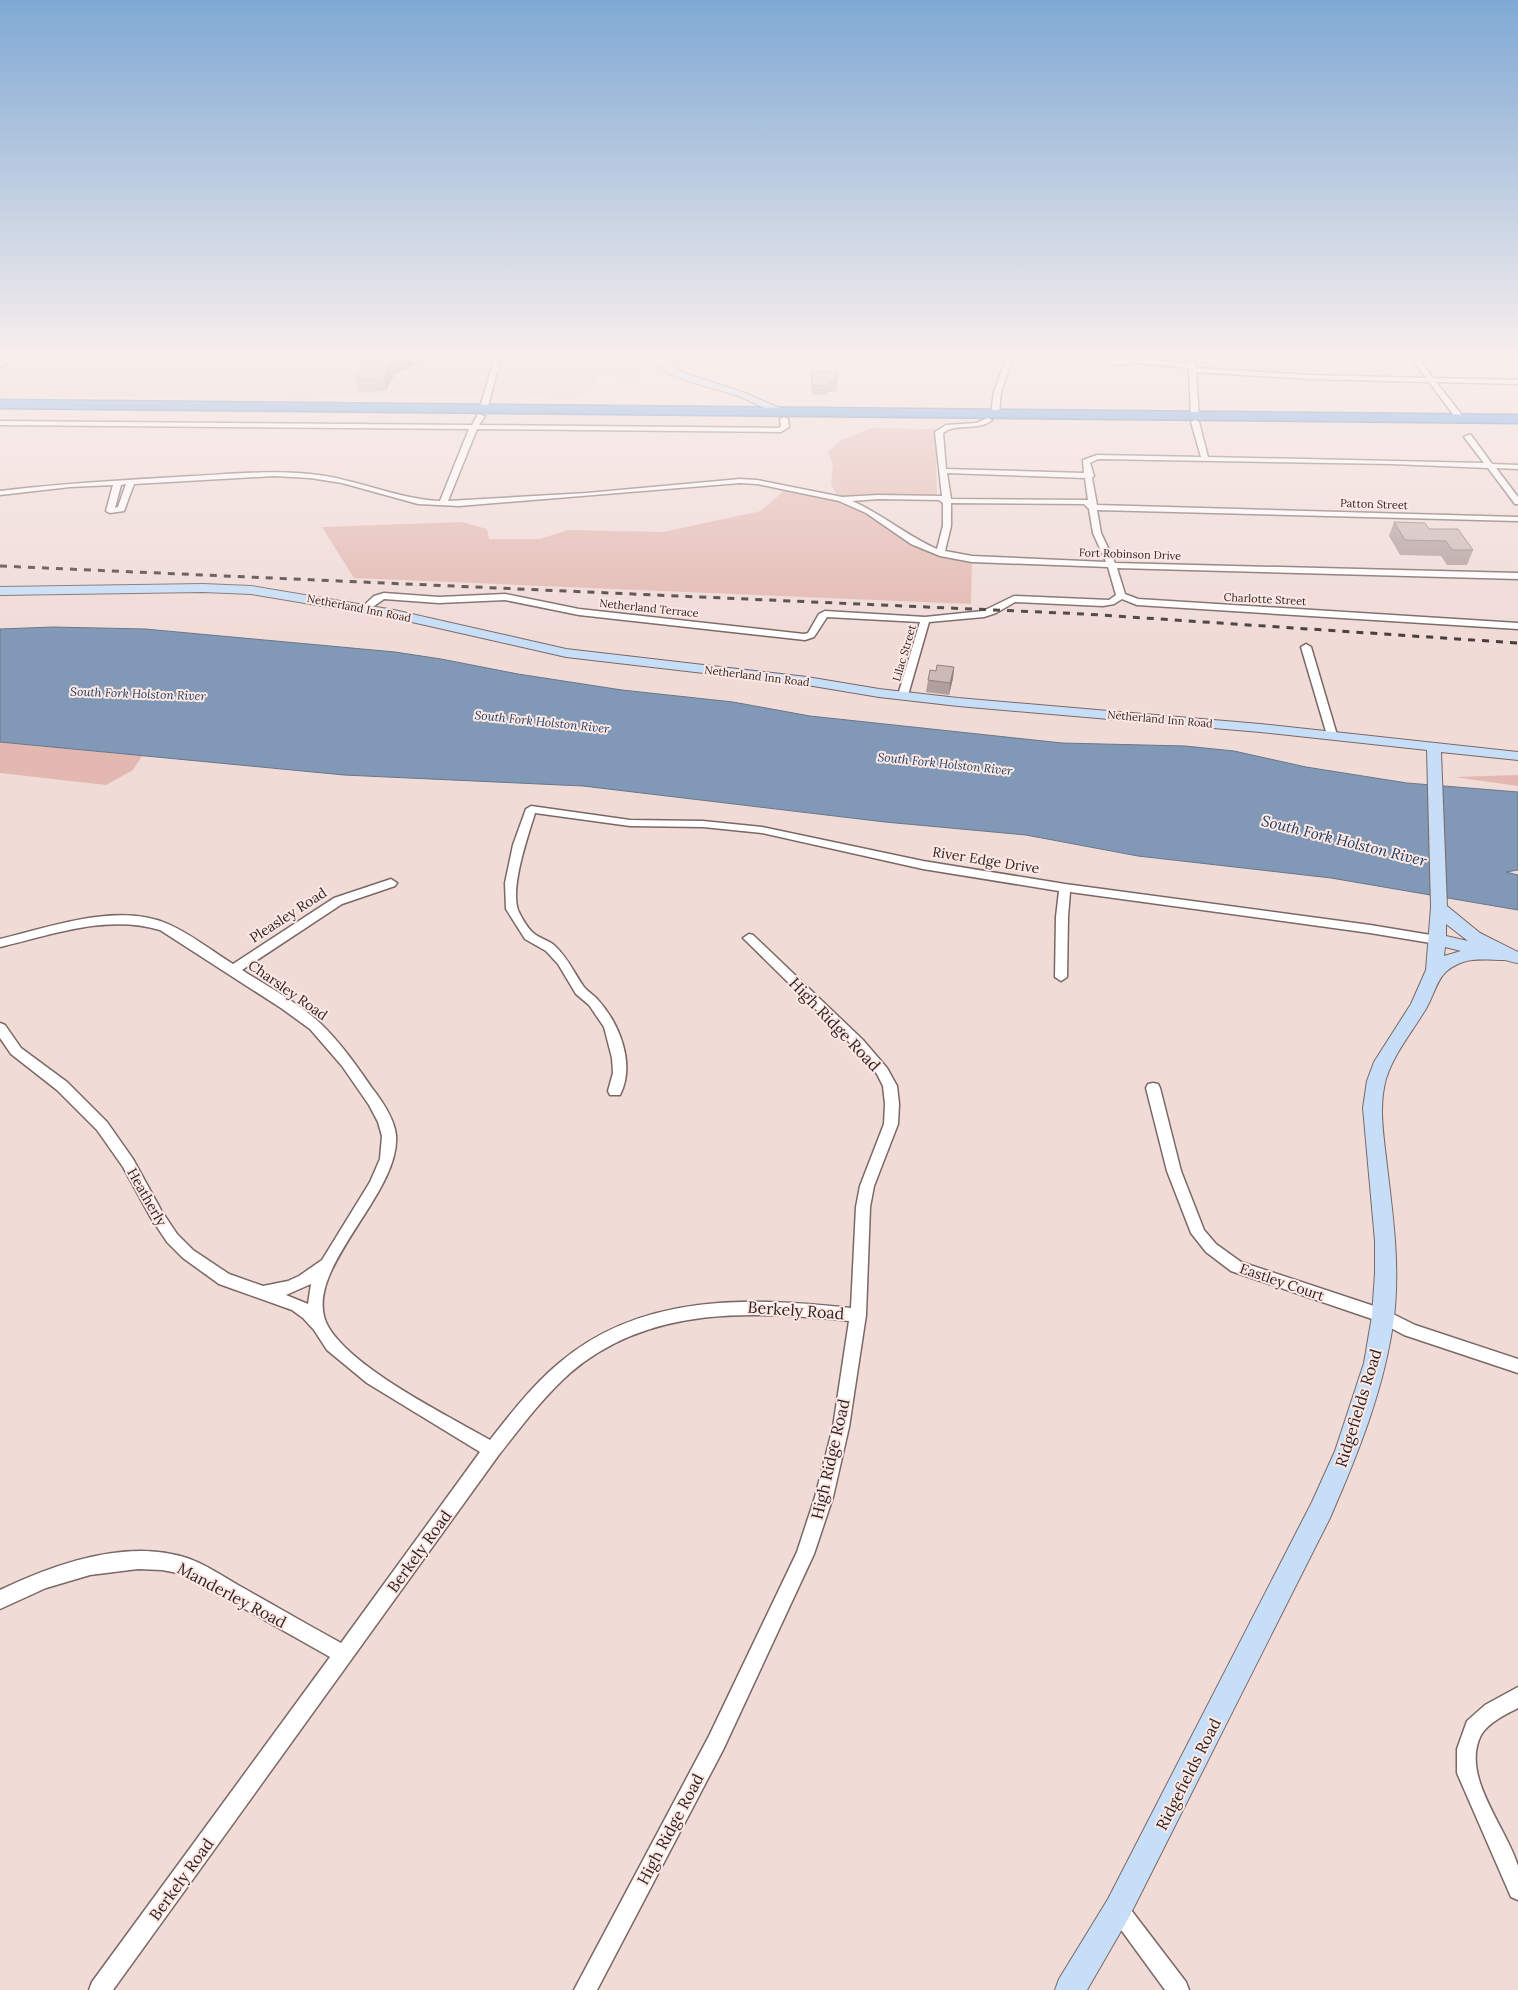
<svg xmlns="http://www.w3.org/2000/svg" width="1518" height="1990" font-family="Lora,serif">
  <rect width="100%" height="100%" fill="#f0dbd7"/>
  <!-- built -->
  <path fill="#e9cdc8" d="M0,356H645L648,360L642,369L640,378L602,376L598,378L591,392L575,399H550L526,394H505L444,396L328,395L314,399H293L48,396L36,393L17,396H0Z"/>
  <!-- green -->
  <path fill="#e3b8b1" d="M871,428L935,429L937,494L930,496L866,494L842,496L836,494L831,484L833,464L828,452L841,440Z
    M787,488L856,505L914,542L972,561L971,604L354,578L322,527L462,522L487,529L489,539H540L568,530L663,532L761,511Z
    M0,742L142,756L133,770L106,785L0,773Z
    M1518,775V786L1454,777Z"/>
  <!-- water -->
  <path fill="#8199b6" stroke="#68768a" d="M53,627L145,629L395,652L441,659L518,674L622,690L733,702L810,716L1062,743L1185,746L1234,751L1306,767L1407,783L1518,792V870L1506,872L1518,875V910L1331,878L1138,856L1026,835L885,822L583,786L344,775L0,742V629Z"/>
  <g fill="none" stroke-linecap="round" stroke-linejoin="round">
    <defs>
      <path id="street" d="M7,356H14L0,367V362Z
        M487,356H494L499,364L487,410L483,412L479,410L493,364Z
        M673,356H683L658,365L655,363Z
        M1007,356H1013L1001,392L999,414L995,416L991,414L994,392Z
        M1189,356H1195L1196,368L1309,375L1426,378L1410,356H1417L1433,378L1518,380V384L1436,382L1465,419L1461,421H1458L1429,382L1309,379L1196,372L1199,417L1195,419L1191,417L1189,368L1139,363L1115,365L1111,360C1121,354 1174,362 1189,364Z
        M478,414L485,416L479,425L779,428L781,426L780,419L784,417L788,419L789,427L781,432L477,429L448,501L587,493L740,479L757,480L842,497L878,495L942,496L935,432L946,425L976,423L988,418L992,420C977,432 957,422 943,433L946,469L1084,473L1083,460L1097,455L1201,457L1191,422L1195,420L1199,422L1208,457L1484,463L1464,437L1468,435H1471L1492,464L1518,465V469L1496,468L1518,497V504H1515L1488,468L1392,464L1098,459L1090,463L1094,476L1092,478L1097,505L1518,517V521L1097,510L1101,533L1115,563L1518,573V579L1117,568L1125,594L1138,599L1518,623V629L1137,605L1122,599L1114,604L1103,606L1015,602L996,613L984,617L929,622L908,695L903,698L898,695L920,622L827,617L814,637L805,640L579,615L505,600L439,603L384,599L367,611L364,612L360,609L374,596L384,593L439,597L505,594L579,609L804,634L808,633L819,614L825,611L925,617L983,611L1014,596L1109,600L1116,595L1108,567L972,562L940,556L911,544L866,513L839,501L757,484L740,483L459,506L418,504L342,483L310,478L274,476L134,484L124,511L110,513L106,511L113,485L70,487L0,495V491C65,483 128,480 193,476C232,474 271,470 310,474C355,478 396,499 440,501L469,429L0,425V421L472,425ZM947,473L1085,478L1088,500L951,499ZM126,484L118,507L115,508L121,485ZM878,499L939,500L943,503V526L937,549C907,536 882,514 852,501ZM951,503L1084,504L1089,509L1093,533L1106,562L972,556L945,551L951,526Z
        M1306,644L1311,647L1337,735L1336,737L1332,738L1327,735L1301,647Z
        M531,806L630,820L703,821L762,827L923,861L1065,884L1370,925L1437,936L1443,940L1437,944L1370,933L1070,892L1068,917L1067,977L1061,981L1055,977L1056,917L1059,891L923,869L762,833L703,827L630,826L535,813C528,836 510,887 518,910C521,917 529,931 536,935C542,939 550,941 555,946C568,958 574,973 584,987C588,992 594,995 598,1000C619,1023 636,1064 620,1095H610L608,1091L613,1073L612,1058L604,1027L589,1005L576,994L558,964L546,951L525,939L506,909L505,883L513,845L526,809Z
        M391,879L397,883L395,886L342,904L242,970C268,987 297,1002 320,1023C340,1042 356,1065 372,1088C382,1101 394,1118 396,1135C401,1196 296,1274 329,1328C355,1370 447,1415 490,1440C511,1413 532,1386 558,1364C640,1293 750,1297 851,1308L856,1207L860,1186L884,1124L885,1104L883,1086L877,1074L853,1046L743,938L749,934L753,935L863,1040L887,1068L897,1086L899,1104L898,1124L874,1186L870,1207L866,1315L849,1427L833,1497L814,1554L723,1750L597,1990H574L709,1736L797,1552L815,1497L833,1427L849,1321C753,1311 649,1305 570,1373C543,1397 521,1427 498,1456L113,1990H89L92,1982L330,1657L183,1574L162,1570L138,1569L90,1575L46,1588L0,1609V1590C54,1564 127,1538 187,1558C205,1564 222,1576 238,1585C272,1604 306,1624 341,1643L480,1452L367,1383L327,1350L314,1330L303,1318L292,1310L219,1284L183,1258L167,1242L151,1218L123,1167L97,1130L57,1090L11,1054L0,1038V1023L5,1025L21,1048L67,1082L107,1122L133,1159L161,1210L177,1234L193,1250L229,1274L263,1286L288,1281L299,1276L322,1260L370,1182L380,1159L382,1136L378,1122L369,1105L342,1066L310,1029L281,1008L160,930C107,914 51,935 0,947V939C50,927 118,902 168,924C191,934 212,951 233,964L334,898ZM311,1284L308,1304L286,1295Z
        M1153,1083L1158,1084L1160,1088L1181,1171L1204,1230L1216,1244L1241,1262L1383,1309L1415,1325L1518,1359V1373L1404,1335L1378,1321L1231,1271L1206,1252L1191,1233L1167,1171L1146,1088L1148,1084Z
        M1518,1687V1708C1506,1714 1488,1723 1481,1735C1460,1776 1507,1828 1518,1866C1518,1876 1518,1890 1518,1900L1511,1897L1457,1773V1749L1467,1721L1485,1705Z
        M1118,1898L1125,1902L1186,1982L1189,1990H1165L1111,1916L1107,1909L1111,1902Z"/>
      <path id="secondary" d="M647,356H657L685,373L743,392L789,412L788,414H780C766,409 752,402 738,396C707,385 669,382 647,356Z
        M203,584L251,586L394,610L566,649L807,677L879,689L958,698L1260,724L1518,752V760L1441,752L1447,906L1480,933L1518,952V963C1513,963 1508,960 1504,960C1491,960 1475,958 1463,962C1437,971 1438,987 1427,1007C1413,1031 1394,1053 1386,1079C1378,1107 1384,1138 1387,1166C1393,1216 1400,1266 1394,1317C1385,1387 1358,1454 1330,1518L1128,1919L1087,1990H1055L1059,1979L1108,1899L1312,1502L1335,1451L1364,1363L1372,1316L1375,1273V1241L1363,1108L1367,1081L1374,1062L1411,1004L1426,970L1431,907L1427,750L1260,732L958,706L879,697L807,685L566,657L394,618L251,594L203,592L0,595V587ZM1446,924L1468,941L1446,936ZM1445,947L1461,951L1444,956Z"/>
      <path id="highway" d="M0,400L1518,415V423L0,408Z"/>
    </defs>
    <!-- street casing -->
    <use href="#street" stroke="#7a6865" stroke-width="3"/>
    <!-- secondary casing -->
    <use href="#secondary" stroke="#7a6865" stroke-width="2"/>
    <!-- highway casing -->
    <use href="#highway" stroke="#3d6ca3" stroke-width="3"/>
    <!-- street -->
    <use href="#street" fill="#fff" fill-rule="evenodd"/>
    <!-- secondary -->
    <use href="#secondary" fill="#c7def8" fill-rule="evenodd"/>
    <!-- highway -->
    <use href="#highway" fill="#4592e7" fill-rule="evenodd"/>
    <!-- rail -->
    <path stroke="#483e3d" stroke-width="3" stroke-dasharray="7 7" stroke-linecap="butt" d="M0,566L1085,614L1518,643"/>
  </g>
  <!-- wall -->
  <path fill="#b09f9d" d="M373,356H424V361L395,374L386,391L359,392L356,379Z
    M811,372H838L836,392H828L827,395H812Z
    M1394,522L1429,529L1473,550L1467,565H1447L1441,556L1400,555L1389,536Z
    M954,667L953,678L949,695L926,692L928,680L936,671Z"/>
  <!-- shaded-wall -->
  <path fill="#90827f" d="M404,356H424V361L395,374L386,391L383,378L393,361Z
    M838,372L836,392V382Z
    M954,667L953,678L949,695L950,683Z"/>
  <!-- building -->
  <path fill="#cdb9b6" stroke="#90827f" d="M373,356H404L393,361L383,378L356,379L369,358Z
    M811,372H838L836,382H828V386L812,385Z
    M1394,522L1425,523L1429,529H1458L1473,550H1452L1446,541L1405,540Z
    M937,665L954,667L950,683L928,680L930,670L936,671Z"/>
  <!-- sky -->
  <linearGradient id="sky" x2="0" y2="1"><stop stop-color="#7fa9d4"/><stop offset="0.56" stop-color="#f8efed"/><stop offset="1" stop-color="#f8efed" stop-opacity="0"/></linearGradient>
  <rect width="1518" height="635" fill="url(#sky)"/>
  <g text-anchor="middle" stroke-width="4" stroke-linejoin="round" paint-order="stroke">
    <!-- far-street labels -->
    <g font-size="11" fill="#2d2524" stroke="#fde8e4">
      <text transform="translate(1374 504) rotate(2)" y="4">Patton Street</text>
      <text transform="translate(1130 554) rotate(2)" y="4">Fort Robinson Drive</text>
      <text transform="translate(1265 599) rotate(3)" y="4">Charlotte Street</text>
      <text transform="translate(359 608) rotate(11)" y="4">Netherland Inn Road</text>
      <text transform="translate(649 608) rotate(6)" y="4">Netherland Terrace</text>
      <text transform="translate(904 653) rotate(-74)" y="4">Lilac Street</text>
      <text transform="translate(757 676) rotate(7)" y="4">Netherland Inn Road</text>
      <text transform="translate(1160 719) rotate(5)" y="4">Netherland Inn Road</text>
    </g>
    <!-- far-water labels -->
    <g font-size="12" font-style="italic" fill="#14385f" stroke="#fde8e4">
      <text transform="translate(138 694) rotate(2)" y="4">South Fork Holston River</text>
      <text transform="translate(542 722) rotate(6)" y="4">South Fork Holston River</text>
      <text transform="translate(945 764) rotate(6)" y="4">South Fork Holston River</text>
    </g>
    <!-- street labels -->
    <g font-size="14" fill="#2d2524" stroke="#fde8e4">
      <text transform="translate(986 860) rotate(9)" y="5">River Edge Drive</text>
      <text transform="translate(288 915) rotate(-33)" y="5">Pleasley Road</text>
      <text transform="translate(288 990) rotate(35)" y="5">Charsley Road</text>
      <text transform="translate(147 1197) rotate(60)" y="5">Heatherly</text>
      <text transform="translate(1282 1282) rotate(19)" y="5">Eastley Court</text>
    </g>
    <!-- water labels -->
    <g font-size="15" font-style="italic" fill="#14385f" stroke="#fde8e4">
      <text transform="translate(1344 841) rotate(14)" y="5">South Fork Holston River</text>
    </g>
    <!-- near-street labels -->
    <g font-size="16" fill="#2d2524" stroke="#fde8e4">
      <text transform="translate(835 1024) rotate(46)" y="6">High Ridge Road</text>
      <text transform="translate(796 1310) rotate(4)" y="6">Berkely Road</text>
      <text transform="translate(1358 1408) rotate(-73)" y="6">Ridgefields Road</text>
      <text transform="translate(830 1459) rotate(-77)" y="6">High Ridge Road</text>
      <text transform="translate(419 1551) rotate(-54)" y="6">Berkely Road</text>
      <text transform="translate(232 1595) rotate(28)" y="6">Manderley Road</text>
      <text transform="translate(1188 1774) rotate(-63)" y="6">Ridgefields Road</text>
      <text transform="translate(670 1829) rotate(-62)" y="6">High Ridge Road</text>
      <text transform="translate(181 1879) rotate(-54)" y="6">Berkely Road</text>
    </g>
  </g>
</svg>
